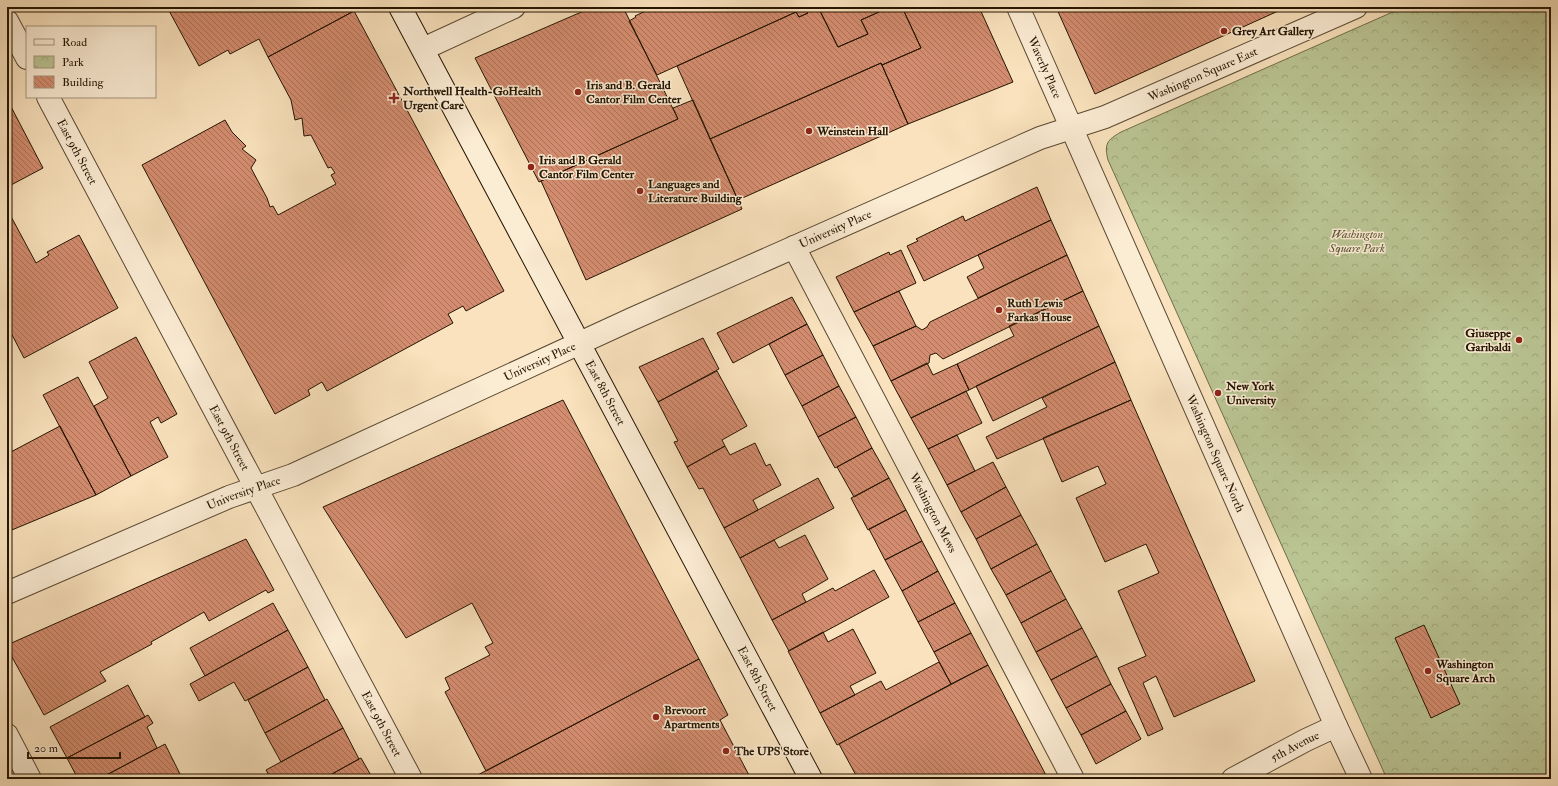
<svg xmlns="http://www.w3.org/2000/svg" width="1558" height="786" font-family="'IM FELL Double Pica',serif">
  <defs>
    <pattern id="park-crowns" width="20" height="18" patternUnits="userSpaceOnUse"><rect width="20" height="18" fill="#bac493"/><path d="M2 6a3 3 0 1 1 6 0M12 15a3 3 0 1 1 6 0" fill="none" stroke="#a0a87d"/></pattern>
    <pattern id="building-back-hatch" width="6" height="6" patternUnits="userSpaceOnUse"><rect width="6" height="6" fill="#d38c6f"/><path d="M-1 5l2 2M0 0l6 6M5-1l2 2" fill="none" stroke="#ab7159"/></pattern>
  </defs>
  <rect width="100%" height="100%" fill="#f9e2bd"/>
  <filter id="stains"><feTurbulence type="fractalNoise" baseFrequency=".005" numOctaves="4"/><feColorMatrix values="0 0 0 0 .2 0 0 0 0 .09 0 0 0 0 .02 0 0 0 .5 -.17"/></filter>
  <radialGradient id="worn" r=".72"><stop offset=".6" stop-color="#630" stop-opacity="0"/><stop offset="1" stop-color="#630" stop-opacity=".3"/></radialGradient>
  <!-- park -->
  <path fill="url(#park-crowns)" stroke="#706c4a" d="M1404,7H1551V779H1387L1108,160C1104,144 1107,140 1121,132Z"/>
  <!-- building -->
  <path fill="url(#building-back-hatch)" stroke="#251502" d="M167,7H352L354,11L268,57L259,39L230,54L228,50L199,66Z
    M593,7H623L678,119L539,182L475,58Z
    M654,7H813L806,11L808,13L799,17L796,12L657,75L629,21L636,17L635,16Z
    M813,7H818L838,47L868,34L861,20L890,7H902L921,48L882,65L881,63L710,139L677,66L796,12L799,17L808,13L806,11Z
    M818,7H890L861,20L868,34L838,47Z
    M902,7H979L1013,82L908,124L882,65L921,48Z
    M1056,7H1287L1095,94Z
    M354,11L504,291L466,311L463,306L448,314L453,323L327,391L322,382L308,390L310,395L275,414L142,165L225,120L232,132L246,146L242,149L256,160L251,168L267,198L270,207L273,206L278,215L336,184L331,175L335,173L331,167L328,168L311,135L304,136L302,118L295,120L291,100L268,57Z
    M881,63L908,124L738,200L710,139Z
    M7,99L43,168L11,185L9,180L7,181Z
    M693,100L742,209L586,280L541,181L678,119L673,108Z
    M1037,187L1051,220L924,281L907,246L918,241L916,239L963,216L965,221Z
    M7,209L36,263L49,255L47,252L79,235L118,308L24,358L7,325Z
    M1051,220L1067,255L978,298L967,277L984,268L978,255Z
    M901,250L916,283L854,312L836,277L889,252L890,255Z
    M1067,255L1083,291L943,359L936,353L930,355L929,363L891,381L873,346L916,326L922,330L927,327L930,322Z
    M899,291L916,326L873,346L854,312Z
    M1083,291L1099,326L969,390L957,364L1014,336L1009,326Z
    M792,297L807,324L733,363L717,333Z
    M807,324L823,355L785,375L769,344Z
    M1099,326L1115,362L993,421L976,386Z
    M136,337L177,414L161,423L158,417L150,422L168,457L131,476L94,406L108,398L89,362Z
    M703,338L719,369L658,402L639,367Z
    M823,355L839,386L802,406L785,375Z
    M1115,362L1131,400L997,459L986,437L1047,407L1042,398Z
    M927,363L933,375L957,364L969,390L911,418L891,381Z
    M717,371L747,426L722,440L725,446L687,467L674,442L678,441L658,402Z
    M78,377L131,476L96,495L43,395Z
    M839,386L856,417L818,437L802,406Z
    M966,391L982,423L928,449L911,418Z
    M563,400L699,659L486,771L445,692L450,689L445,678L490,655L485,647L493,643L472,603L406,638L323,507Z
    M1131,400L1255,681L1174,717L1156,676L1143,683L1163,729L1148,736L1118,668L1146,656L1118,591L1159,573L1146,544L1105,562L1076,498L1106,484L1098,466L1062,482L1043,438Z
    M856,417L872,448L835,468L818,437Z
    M60,426L96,495L7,532V454Z
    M957,435L975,471L947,485L928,449Z
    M755,443L766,466L770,464L781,485L753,500L758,510L724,528L703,488L699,489L687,467L725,446L730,455Z
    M872,448L889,478L854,497L837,467Z
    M993,462L1006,487L961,512L947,485Z
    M818,478L834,508L740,558L724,528Z
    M889,478L906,510L868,530L851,498Z
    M1006,487L1021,515L976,539L961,512Z
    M906,510L922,541L885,560L869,529Z
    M1021,515L1037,544L991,569L976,539Z
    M805,535L828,579L802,594L806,602L772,620L740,558L774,540L779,548Z
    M246,539L274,590L268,593L266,590L209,621L204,612L151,642L152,644L100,672L106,681L44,715L7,648V645Z
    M922,541L938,571L902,591L885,560Z
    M1037,544L1051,571L1006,595L991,569Z
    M874,570L889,597L789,651L772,620L833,588L835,591Z
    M938,571L955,603L918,622L902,591Z
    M1051,571L1066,599L1021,623L1006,595Z
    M1066,599L1082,628L1036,652L1021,623Z
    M273,603L288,630L205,676L190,648Z
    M955,603L971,633L934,652L918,622Z
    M1424,625L1460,704L1431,718L1395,638Z
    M1082,628L1097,656L1051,680L1036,652Z
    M853,629L876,673L850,686L855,695L820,713L788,651L823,632L828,642Z
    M288,630L308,667L245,701L234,682L199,701L190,684Z
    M971,633L988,665L951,684L934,652Z
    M1097,656L1111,684L1066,708L1051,680Z
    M699,659L728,715L720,720L751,779H470Z
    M939,662L951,684L837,745L820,713L881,681L886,690Z
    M988,665L1048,779H858L839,744Z
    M308,667L325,700L265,733L248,700Z
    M1111,684L1126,711L1081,735L1066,708Z
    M128,685L145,717L67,758L50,727Z
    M327,699L343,728L281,762L265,733Z
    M1126,711L1141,739L1096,764L1081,735Z
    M148,715L153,723L147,727L157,748L99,779H78L67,758Z
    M343,728L359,759L323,779H271L266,770Z
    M165,744L181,776L175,779H99Z
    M361,758L373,779H323L359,759Z"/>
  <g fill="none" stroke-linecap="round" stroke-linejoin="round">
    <defs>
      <g id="street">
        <path id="s1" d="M1018,7L1336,726L1361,779"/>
        <path d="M7,21L27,58"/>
        <path d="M423,49L514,7"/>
        <path id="s2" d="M48,97L411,779"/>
        <path id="s3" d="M794,247L1073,779"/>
        <path id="s4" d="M7,593L229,497L293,475L632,319L1040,138L1105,117L1356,7"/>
        <path d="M7,735L30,779"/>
        <path id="s5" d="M1233,779L1306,740L1336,726"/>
      </g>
      <g id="secondary">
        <path id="s6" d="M400,7L811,779"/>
      </g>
    </defs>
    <!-- street casing -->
    <use href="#street" stroke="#5a4831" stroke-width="24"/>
    <!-- secondary casing -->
    <use href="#secondary" stroke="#251502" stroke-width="24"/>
    <!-- street -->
    <use href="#street" stroke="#fbecd4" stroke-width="22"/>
    <!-- secondary -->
    <use href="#secondary" stroke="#fbecd4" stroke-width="22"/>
  </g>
  <!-- markers -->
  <g fill="#8f2418" stroke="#fbecd4" stroke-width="1.5">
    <circle cx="1224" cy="31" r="4"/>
    <circle cx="578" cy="92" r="4"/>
    <path d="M392 92h4v4h4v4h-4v4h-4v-4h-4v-4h4z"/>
    <circle cx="809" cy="131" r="4"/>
    <circle cx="531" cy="167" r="4"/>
    <circle cx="640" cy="191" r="4"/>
    <circle cx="999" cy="310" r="4"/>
    <circle cx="1519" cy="340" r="4"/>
    <circle cx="1218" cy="393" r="4"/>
    <circle cx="1428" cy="671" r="4"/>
    <circle cx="656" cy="717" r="4"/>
    <circle cx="726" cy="751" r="4"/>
  </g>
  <g text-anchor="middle" stroke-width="3" stroke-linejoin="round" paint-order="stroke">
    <!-- poi labels -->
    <g font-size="12" font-weight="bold" fill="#251502" stroke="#fbecd4" text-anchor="start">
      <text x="1232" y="35">Grey Art Gallery</text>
      <text x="586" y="89">Iris and B. Gerald<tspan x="586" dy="14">Cantor Film Center</tspan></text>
      <text x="403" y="95">Northwell Health-GoHealth<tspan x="403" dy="14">Urgent Care</tspan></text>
      <text x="817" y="135">Weinstein Hall</text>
      <text x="539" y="164">Iris and B Gerald<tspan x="539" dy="14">Cantor Film Center</tspan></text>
      <text x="648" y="188">Languages and<tspan x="648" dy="14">Literature Building</tspan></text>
      <text x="1007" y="307">Ruth Lewis<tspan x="1007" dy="14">Farkas House</tspan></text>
      <text x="1511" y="337" text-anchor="end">Giuseppe<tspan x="1511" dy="14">Garibaldi</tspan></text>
      <text x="1226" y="390">New York<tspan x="1226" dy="14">University</tspan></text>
      <text x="1436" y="668">Washington<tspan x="1436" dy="14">Square Arch</tspan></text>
      <text x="664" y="714">Brevoort<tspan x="664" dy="14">Apartments</tspan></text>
      <text x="734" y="755">The UPS Store</text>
    </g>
    <!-- street labels -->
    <g font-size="12" fill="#251502" stroke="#fbecd4">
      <text dy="4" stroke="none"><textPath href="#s1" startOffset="66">Waverly Place</textPath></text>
      <text dy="4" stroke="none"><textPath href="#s4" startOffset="1304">Washington Square East</textPath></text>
      <text dy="4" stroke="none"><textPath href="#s2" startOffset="62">East 9th Street</textPath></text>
      <text dy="4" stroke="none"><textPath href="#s4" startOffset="905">University Place</textPath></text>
      <text dy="4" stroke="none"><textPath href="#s4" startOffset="581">University Place</textPath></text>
      <text dy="4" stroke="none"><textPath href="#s6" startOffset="437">East 8th Street</textPath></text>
      <text dy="4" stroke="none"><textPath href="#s2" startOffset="386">East 9th Street</textPath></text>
      <text dy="4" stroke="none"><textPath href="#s1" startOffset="488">Washington Square North</textPath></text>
      <text dy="4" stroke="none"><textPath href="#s4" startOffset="257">University Place</textPath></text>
      <text dy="4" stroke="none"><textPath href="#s3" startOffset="300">Washington Mews</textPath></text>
      <text dy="4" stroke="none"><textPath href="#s6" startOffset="761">East 8th Street</textPath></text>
      <text dy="4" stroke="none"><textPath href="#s2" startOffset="710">East 9th Street</textPath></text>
      <text dy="4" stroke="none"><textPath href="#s5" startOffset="70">5th Avenue</textPath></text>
    </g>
    <!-- park labels -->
    <g font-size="12" font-style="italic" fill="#595235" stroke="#fbecd4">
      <text x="1357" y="238">Washington<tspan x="1357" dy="14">Square Park</tspan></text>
    </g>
  </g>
  <!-- margin -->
  <rect width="1558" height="786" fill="none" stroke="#f9e2bd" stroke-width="24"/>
  <rect x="8" y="8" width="1542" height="770" fill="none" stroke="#251502" stroke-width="2"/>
  <rect x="12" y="12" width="1534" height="762" fill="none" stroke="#251502"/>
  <!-- legend -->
  <rect x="26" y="26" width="130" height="72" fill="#fbecd4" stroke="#a59680"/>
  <rect x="34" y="39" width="20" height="6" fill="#fbecd4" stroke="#a59680"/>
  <text x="62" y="46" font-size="12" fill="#251502">Road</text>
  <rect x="34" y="56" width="20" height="12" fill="url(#park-crowns)" stroke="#a59680"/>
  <text x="62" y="66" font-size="12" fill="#251502">Park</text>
  <rect x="34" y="76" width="20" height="12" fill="url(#building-back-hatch)" stroke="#a59680"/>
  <text x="62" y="86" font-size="12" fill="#251502">Building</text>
  <!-- scale -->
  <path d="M28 752v6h92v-6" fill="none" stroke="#251502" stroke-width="2"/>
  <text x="34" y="752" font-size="12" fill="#251502" stroke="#fbecd4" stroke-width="3" paint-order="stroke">20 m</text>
  <rect width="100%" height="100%" filter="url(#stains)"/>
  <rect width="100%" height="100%" fill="url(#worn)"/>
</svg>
